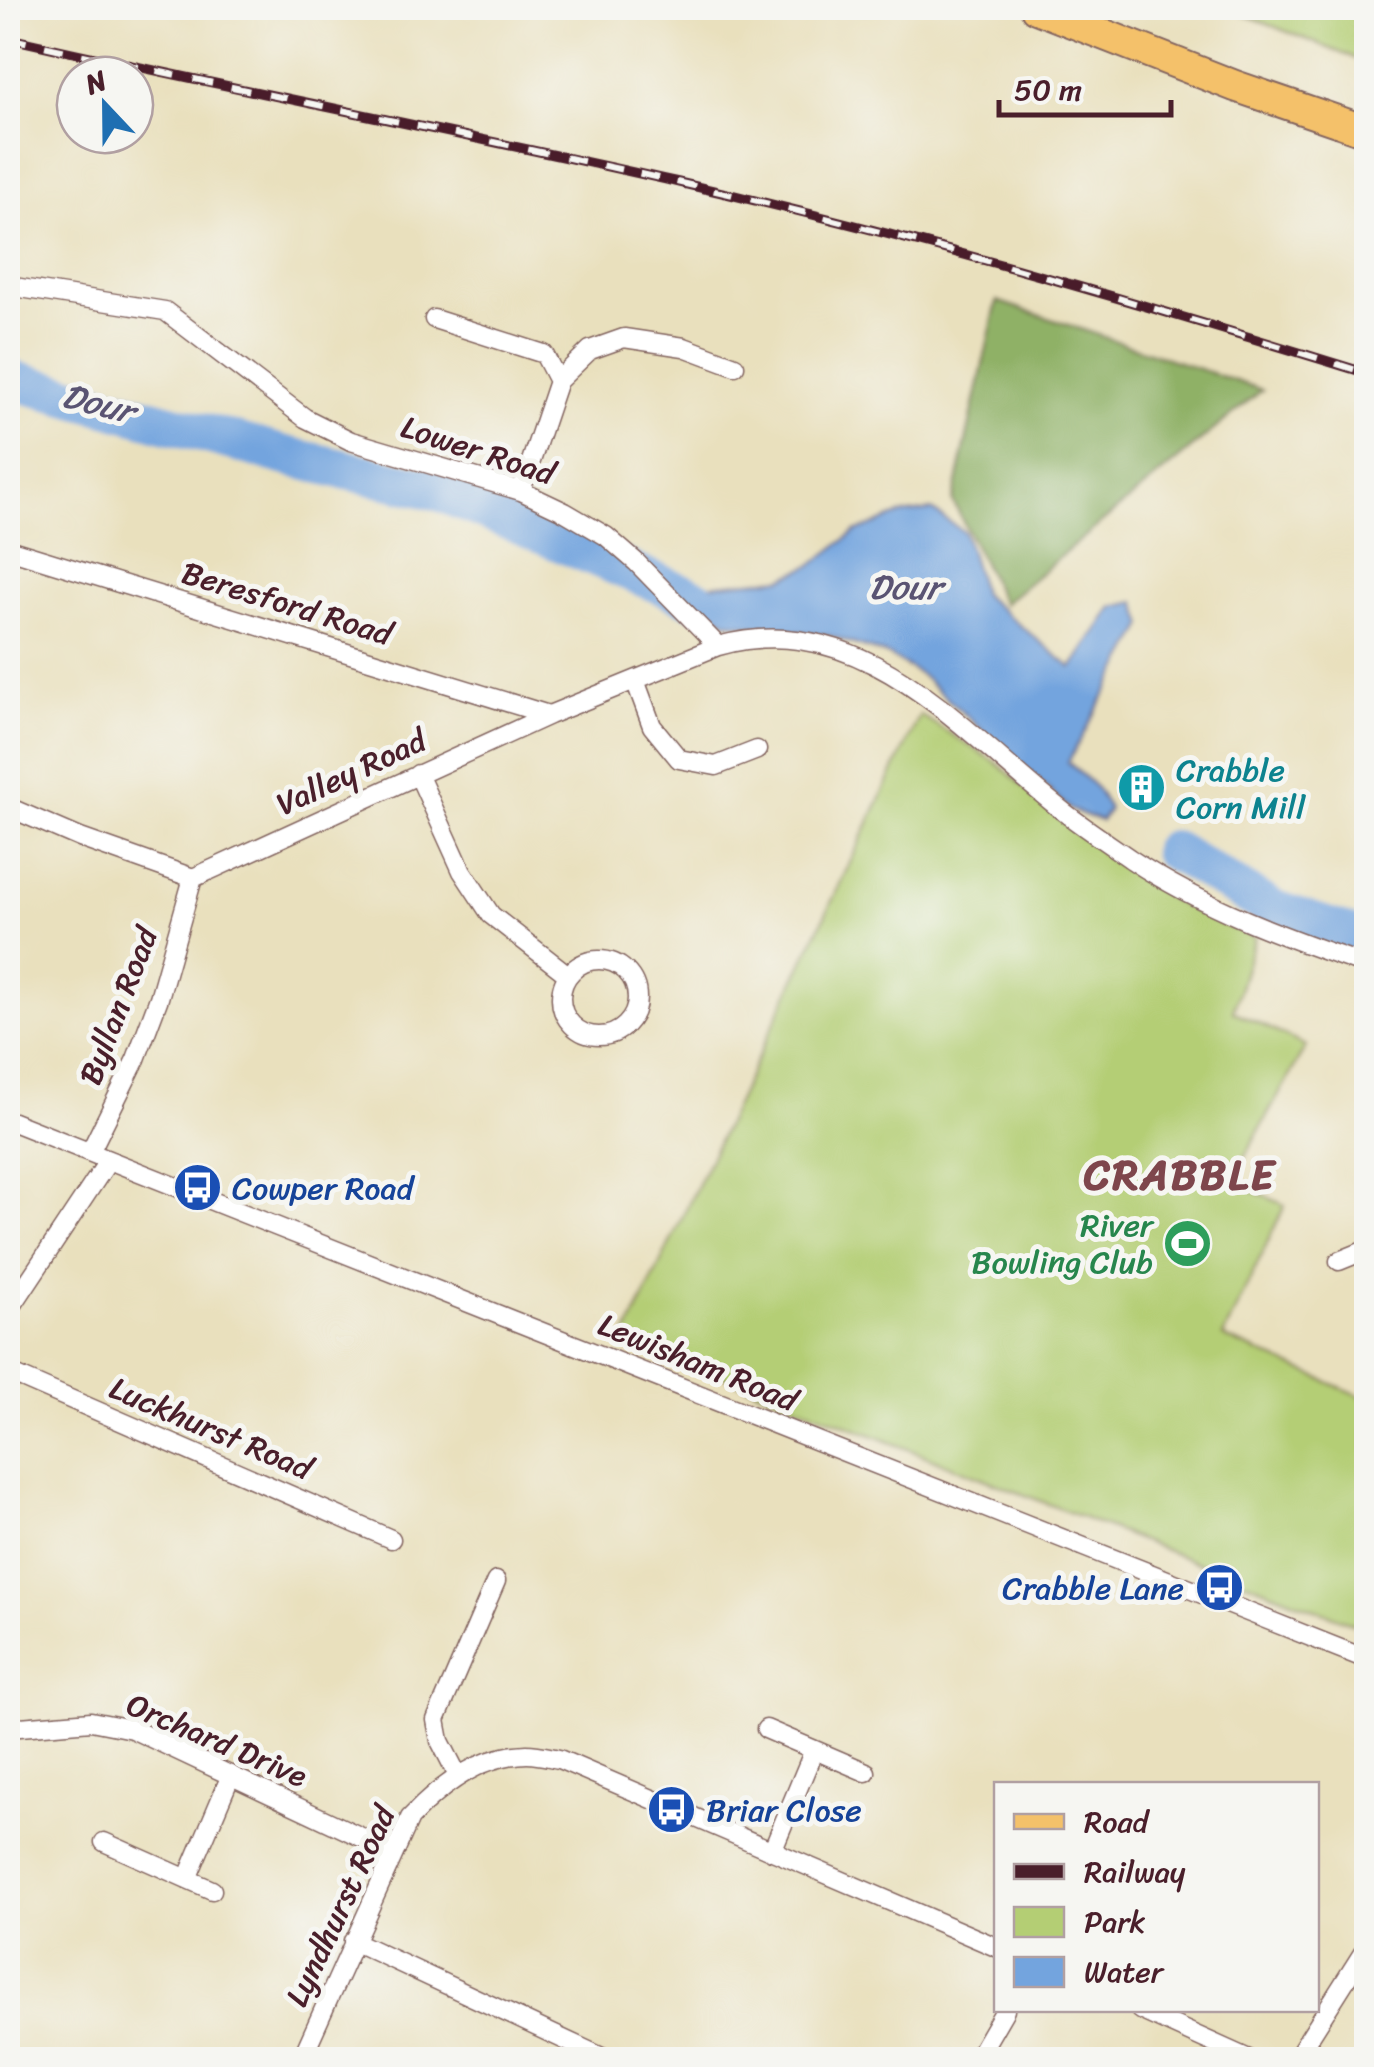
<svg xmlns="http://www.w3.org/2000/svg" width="1374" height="2067" font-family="Sriracha,sans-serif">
  <rect width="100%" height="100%" fill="#f6f6f2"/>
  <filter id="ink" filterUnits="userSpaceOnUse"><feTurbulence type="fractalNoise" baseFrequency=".01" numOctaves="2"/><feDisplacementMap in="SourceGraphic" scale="20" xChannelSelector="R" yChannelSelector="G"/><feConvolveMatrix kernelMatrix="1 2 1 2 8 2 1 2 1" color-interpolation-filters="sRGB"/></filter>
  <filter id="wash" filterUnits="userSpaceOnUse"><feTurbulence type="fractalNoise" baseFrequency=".0048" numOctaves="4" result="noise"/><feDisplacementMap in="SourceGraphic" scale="40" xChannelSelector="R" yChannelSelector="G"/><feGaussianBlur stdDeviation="2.25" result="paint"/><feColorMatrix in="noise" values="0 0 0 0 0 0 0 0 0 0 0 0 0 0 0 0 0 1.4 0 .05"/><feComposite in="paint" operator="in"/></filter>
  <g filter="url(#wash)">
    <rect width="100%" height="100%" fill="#e9e0bd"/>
    <!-- green -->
    <path fill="#b4ce74" stroke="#7f7650" stroke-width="2.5" d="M1227,8H1366V63Z
      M920,715L996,762L1049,809L1169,898L1214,921L1255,937L1233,1011L1306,1046L1231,1181L1285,1205L1223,1337L1366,1398V1629L625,1338Z"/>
    <!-- forest -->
    <path fill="#8fb166" stroke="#6c6848" stroke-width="2.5" d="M997,301L1262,390L1003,604L953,501Z"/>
    <!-- water -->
    <path fill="#73a4de" stroke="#5e6284" stroke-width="2.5" d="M932,510L964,532L983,595L1072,668L1113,607L1136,602L1144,625L1068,762L1097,789L1109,809L1101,821L1071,810L922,676L890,656L830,636L727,622L698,601V586L783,578L812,565L855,532L901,514Z"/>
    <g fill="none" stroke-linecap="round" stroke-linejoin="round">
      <!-- river -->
      <path stroke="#73a4de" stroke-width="40" d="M8,379L290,457L439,491L698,600
        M1172,850L1272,909L1366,940"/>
    </g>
  </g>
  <g filter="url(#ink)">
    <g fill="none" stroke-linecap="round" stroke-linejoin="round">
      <defs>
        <path id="street" d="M8,286L165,311L305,418L351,441L521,491L565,512L606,536L636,562L718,646
          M434,319L544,354L558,381
          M521,491L558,381L590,350L624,338L684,347L735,366
          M8,549L549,715
          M635,680L652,726L679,759L716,766L757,750
          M418,774L462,871L491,915L568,975
          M8,807L80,838L193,878L549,715L718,646C864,606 962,732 1064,812C1086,829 1109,844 1132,860C1203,907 1286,938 1366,965
          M561 998a38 38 0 1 1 76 0a38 38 0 1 1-76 0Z
          M8,1120L1366,1659
          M90,1152L136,1059L159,998L193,878
          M1339,1261L1366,1250
          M8,1312L109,1160
          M8,1372L391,1539
          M8,1728L91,1721L132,1729L393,1852
          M766,1729L866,1772
          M458,1776L440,1741L436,1720L496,1581
          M104,1842L212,1890
          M772,1851L814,1750
          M187,1879L231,1775
          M353,1941L608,2060
          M1140,2010L1251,2060
          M301,2060L410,1818C440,1786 480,1755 527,1754C537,1754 549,1757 559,1759L996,1947
          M976,2060L1005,2010
          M1295,2060L1366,1948"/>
        <path id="primary" d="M1036,8L1235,86L1366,131"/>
      </defs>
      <!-- street casing -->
      <use href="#street" stroke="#82635e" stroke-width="21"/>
      <!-- primary casing -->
      <use href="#primary" stroke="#82635e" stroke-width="34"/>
      <!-- street -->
      <use href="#street" stroke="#fff" stroke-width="18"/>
      <!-- primary -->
      <use href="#primary" stroke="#f4c16a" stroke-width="30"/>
      <defs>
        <path id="rail" d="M8,38C231,89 457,132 681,183C913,236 1140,303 1366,373"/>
      </defs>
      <!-- rail casing -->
      <use href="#rail" stroke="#4a1f2b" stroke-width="10"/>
      <!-- rail -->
      <use href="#rail" stroke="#f6f6f2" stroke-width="6" stroke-dasharray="19" stroke-linecap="butt"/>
    </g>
  </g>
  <!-- icons -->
  <defs>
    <symbol id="building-disc" viewBox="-11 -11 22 22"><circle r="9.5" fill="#0f9aa8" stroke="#f6f6f2"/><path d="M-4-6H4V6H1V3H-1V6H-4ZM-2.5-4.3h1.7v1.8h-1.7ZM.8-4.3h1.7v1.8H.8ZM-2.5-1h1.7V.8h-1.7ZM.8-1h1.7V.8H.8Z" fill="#fff"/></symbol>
    <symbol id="bus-disc" viewBox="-11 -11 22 22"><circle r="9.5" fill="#1a4fb4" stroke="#f6f6f2"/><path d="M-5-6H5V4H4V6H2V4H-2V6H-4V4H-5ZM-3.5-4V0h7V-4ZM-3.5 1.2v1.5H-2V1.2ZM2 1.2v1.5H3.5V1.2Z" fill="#fff"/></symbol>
    <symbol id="stadium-disc" viewBox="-11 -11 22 22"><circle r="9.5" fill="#2e9e5b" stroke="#f6f6f2"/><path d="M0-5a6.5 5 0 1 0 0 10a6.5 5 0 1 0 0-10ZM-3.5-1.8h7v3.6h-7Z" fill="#fff"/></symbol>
  </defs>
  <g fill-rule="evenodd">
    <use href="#building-disc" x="1114" y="760" width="55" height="55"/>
    <use href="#bus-disc" x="170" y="1160" width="55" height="55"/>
    <use href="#stadium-disc" x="1160" y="1216" width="55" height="55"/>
    <use href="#bus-disc" x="1192" y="1560" width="55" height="55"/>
    <use href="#bus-disc" x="644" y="1782" width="55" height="55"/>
  </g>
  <g text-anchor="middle" stroke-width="10" stroke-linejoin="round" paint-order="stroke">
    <!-- street labels -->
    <g font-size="32" fill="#4a1f2b" stroke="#f6f6f2">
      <text transform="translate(478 450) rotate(18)" y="11">Lower Road</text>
      <text transform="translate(287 603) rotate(17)" y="11">Beresford Road</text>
      <text transform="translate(351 772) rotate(-25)" y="11">Valley Road</text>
      <text transform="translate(118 1006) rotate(-69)" y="11">Byllan Road</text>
      <text transform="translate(698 1362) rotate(22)" y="11">Lewisham Road</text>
      <text transform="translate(211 1428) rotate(23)" y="11">Luckhurst Road</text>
      <text transform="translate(217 1740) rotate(23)" y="11">Orchard Drive</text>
      <text transform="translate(340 1906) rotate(-65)" y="11">Lyndhurst Road</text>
    </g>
    <!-- culture labels -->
    <g font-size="32" fill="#0d838f" stroke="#f6f6f2" text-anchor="start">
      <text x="1176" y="781">Crabble<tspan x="1176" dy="37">Corn Mill</tspan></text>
    </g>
    <!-- transit labels -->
    <g font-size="32" fill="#164399" stroke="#f6f6f2" text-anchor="start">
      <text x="232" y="1199">Cowper Road</text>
      <text x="1184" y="1599" text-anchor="end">Crabble Lane</text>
      <text x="706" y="1821">Briar Close</text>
    </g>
    <!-- leisure labels -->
    <g font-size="32" fill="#27864d" stroke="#f6f6f2" text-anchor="end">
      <text x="1153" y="1236">River<tspan x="1153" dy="37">Bowling Club</tspan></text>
    </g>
    <!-- water labels -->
    <g font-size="35" font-style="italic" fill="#5a5473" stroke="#f6f6f2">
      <text transform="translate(98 403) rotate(14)" y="12">Dour</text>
      <text x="905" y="599">Dour</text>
    </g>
    <!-- district labels -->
    <g font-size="42" font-weight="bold" letter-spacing="2.5" fill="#7e464c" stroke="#f6f6f2">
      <text x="1180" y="1189">CRABBLE</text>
    </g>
  </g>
  <!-- margin -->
  <rect width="1374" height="2067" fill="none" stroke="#f6f6f2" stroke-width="40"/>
  <!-- legend -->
  <rect x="994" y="1782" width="325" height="230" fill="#f6f6f2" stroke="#b1a0a2" stroke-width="2.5"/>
  <rect x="1014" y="1814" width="50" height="15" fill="#f4c16a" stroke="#b1a0a2" stroke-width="2.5"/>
  <text x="1084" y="1832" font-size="30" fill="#4a1f2b">Road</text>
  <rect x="1014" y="1864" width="50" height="15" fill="#4a1f2b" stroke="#b1a0a2" stroke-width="2.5"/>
  <text x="1084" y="1882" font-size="30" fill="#4a1f2b">Railway</text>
  <rect x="1014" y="1907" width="50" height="30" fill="#b4ce74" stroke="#b1a0a2" stroke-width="2.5"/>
  <text x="1084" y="1932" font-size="30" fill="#4a1f2b">Park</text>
  <rect x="1014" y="1957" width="50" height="30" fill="#73a4de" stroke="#b1a0a2" stroke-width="2.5"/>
  <text x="1084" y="1982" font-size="30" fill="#4a1f2b">Water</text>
  <!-- north arrow -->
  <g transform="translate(105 105) rotate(338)"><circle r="48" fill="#f6f6f2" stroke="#b1a0a2" stroke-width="2.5"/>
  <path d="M0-8L18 38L0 25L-18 38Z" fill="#1f6fb2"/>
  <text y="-15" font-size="28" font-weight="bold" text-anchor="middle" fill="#4a1f2b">N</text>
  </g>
  <!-- scale -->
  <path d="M999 100v15h172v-15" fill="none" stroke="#4a1f2b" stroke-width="5"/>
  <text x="1014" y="100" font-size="30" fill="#4a1f2b" stroke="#f6f6f2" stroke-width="8" paint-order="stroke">50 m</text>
</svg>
